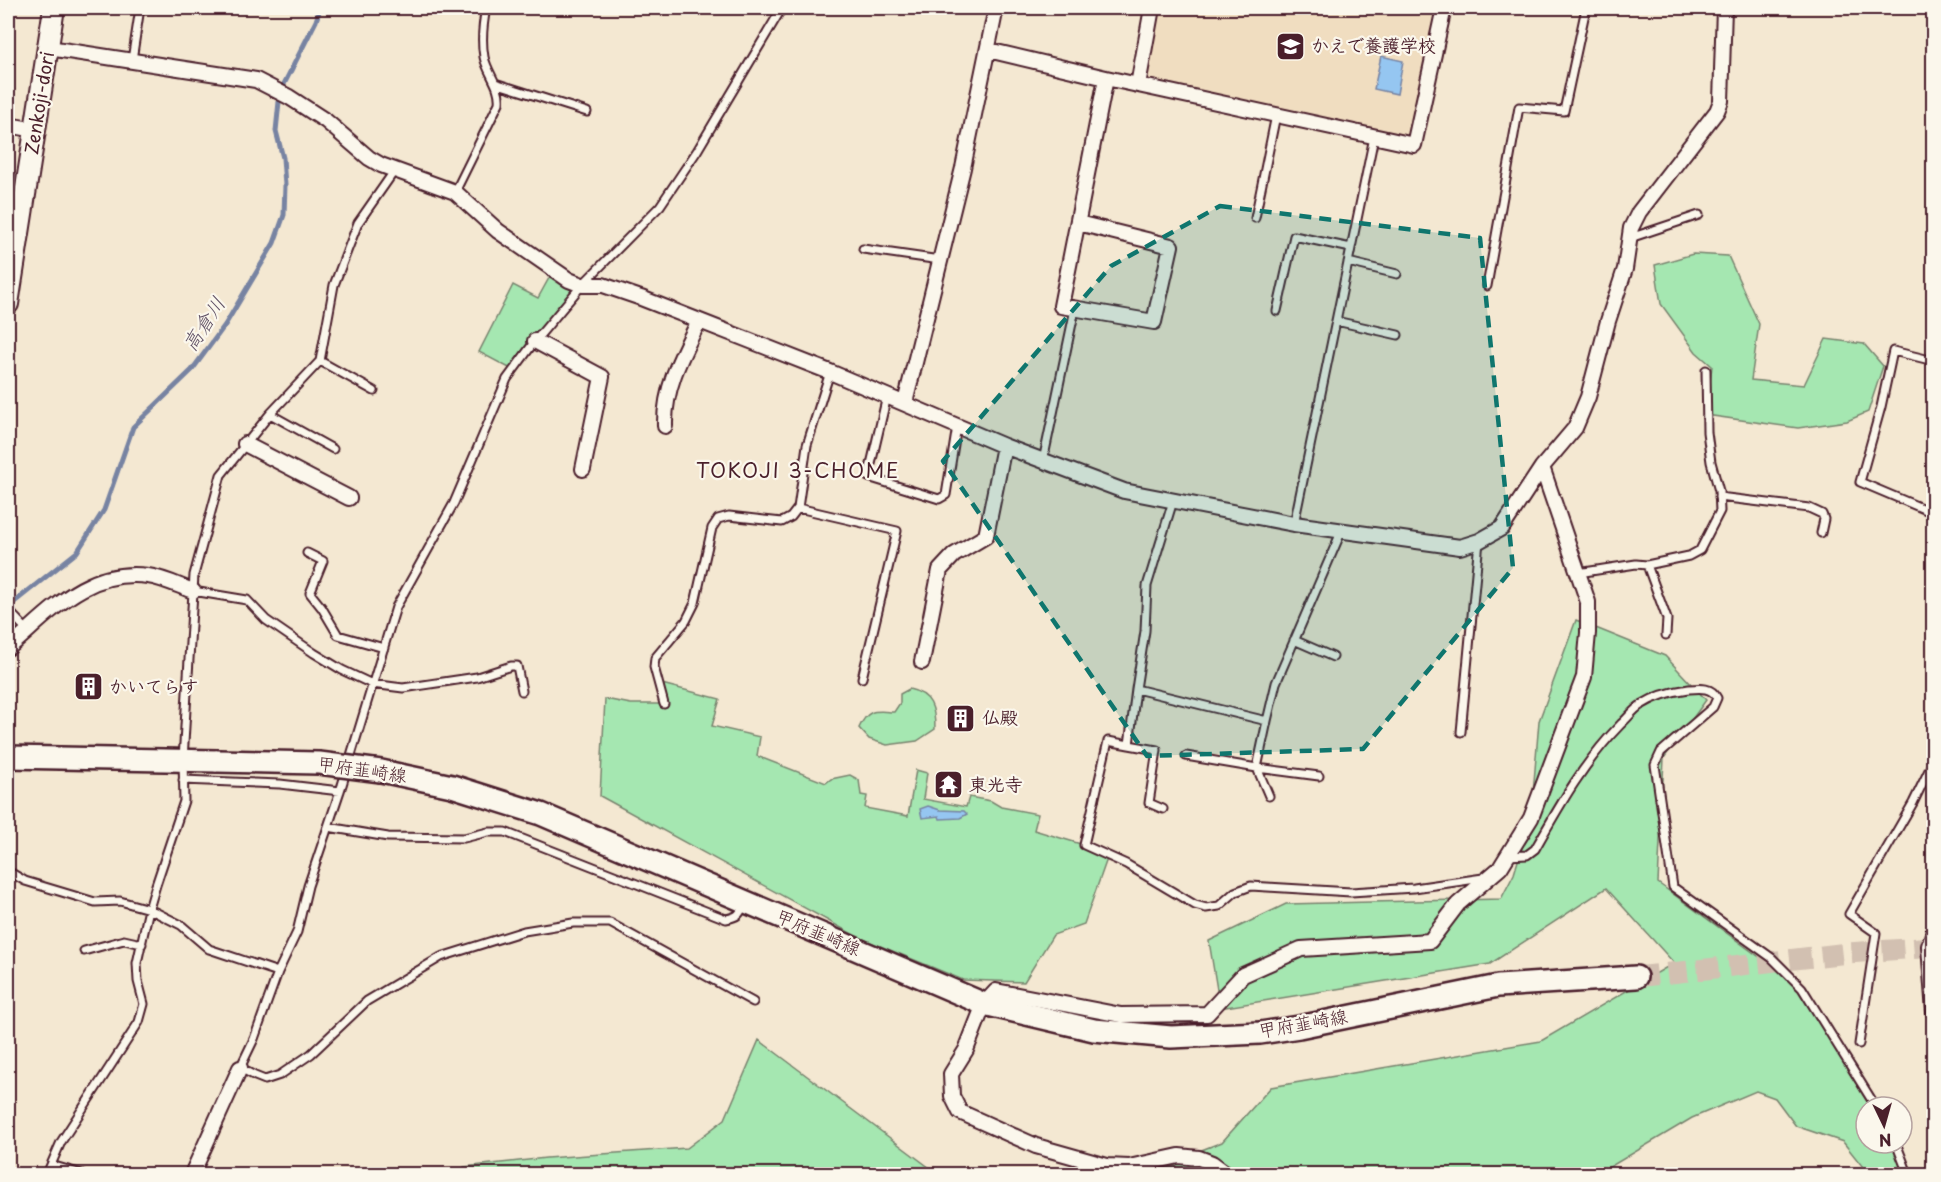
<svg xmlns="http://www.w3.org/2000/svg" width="1941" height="1182" font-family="'Playpen Sans','Klee One',sans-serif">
  <rect width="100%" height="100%" fill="#f4e8d2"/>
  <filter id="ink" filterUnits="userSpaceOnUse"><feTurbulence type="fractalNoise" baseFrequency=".0167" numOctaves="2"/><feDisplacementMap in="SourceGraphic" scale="12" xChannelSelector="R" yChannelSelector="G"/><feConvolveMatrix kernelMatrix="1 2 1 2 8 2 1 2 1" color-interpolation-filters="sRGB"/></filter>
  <g filter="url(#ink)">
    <!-- built -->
    <path fill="#f0ddc0" d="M1152,8H1444L1414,145L1138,85Z"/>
    <!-- green -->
    <path fill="#a5e7b1" stroke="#78836e" stroke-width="1.5" d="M1693,254L1728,256L1759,324L1751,380L1804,385L1826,339L1864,344L1883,366L1868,412L1847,421L1798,428L1706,415L1712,366L1696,352L1661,304L1655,265Z
      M554,269L582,285L513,370L479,352L513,285L538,298Z
      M1576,620L1665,656L1706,700L1664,758L1658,883L1802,988L1876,1107H1866V1143H1895L1906,1174H1865L1863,1167L1843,1142L1796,1126L1775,1098L1756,1091L1692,1118L1598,1174H1140L1222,1142L1271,1087L1541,1041L1674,963L1606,888L1490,964L1220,1008L1209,941L1286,904L1501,899L1514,874L1531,818L1539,721Z
      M658,683L720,699L712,726L760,737L757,756L826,783L831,779L850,775L859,780L861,795L867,796L865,808L908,816L916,770L927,773L923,799L966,807L969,797L991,801L1001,807L1038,814L1034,830L1084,845L1108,856L1084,924L1053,935L1024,982L963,980L856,936L600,796L605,699L631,704H663Z
      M909,689C932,694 935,708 935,729L917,741L887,745L869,739L859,728C868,708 875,711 894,712L900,703V694Z
      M759,1040L938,1174H459L464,1167L546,1158L687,1148L725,1119Z"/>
    <!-- water -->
    <path fill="#95c6f1" stroke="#7783a2" stroke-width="1.5" d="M1381,56L1403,61L1397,94L1374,89Z
      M928,806L940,810L964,811L967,814L960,818L940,819L939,816L922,818L920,809Z"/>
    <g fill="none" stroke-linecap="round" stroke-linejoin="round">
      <!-- stream -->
      <path stroke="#7783a2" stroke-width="5" d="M8,607L77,552L104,510L133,427L192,370L225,325L274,243L284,215L285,185L283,158L276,131L280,92L316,21L320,8"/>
      <!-- primary-tunnel -->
      <path stroke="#d2c0b1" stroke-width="21" stroke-dasharray="21 10" stroke-linecap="butt" d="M1636,977L1848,953L1934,947"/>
      <defs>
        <path id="service" d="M132,60L140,8
          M495,83L587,112
          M455,192L499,103C501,86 487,73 484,57C481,40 483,23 486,8
          M1255,218L1276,115
          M1630,238L1699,215
          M863,249L940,260
          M1348,262L1397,274
          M1487,286L1519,107L1564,111L1586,8
          M1277,311L1294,236L1351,248
          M1336,321L1398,335
          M320,361L374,391
          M1934,361L1893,351L1881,407L1860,482L1931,512L1934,511
          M887,396L868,477L939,499L946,495L957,426
          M270,414L333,449
          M1043,461L1075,309
          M1719,497L1809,508L1822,514L1824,519L1821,533
          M1173,501L1147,586L1145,631L1136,689L1267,721L1276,683L1342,530
          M798,508L897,531L862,678
          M1294,524L1374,137
          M307,553L323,561L310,593L322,608L338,635L384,648
          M1647,565L1667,619L1666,635
          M1578,573L1636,564L1647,565L1689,556L1700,550L1720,511L1719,491L1711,462L1707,432L1706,370
          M193,591L247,600L266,620L314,653L342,670L372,684L403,688L477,677L511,666H517L522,691
          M8,610L28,631
          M1294,640L1333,657
          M1136,689L1129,745L1108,741L1084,845L1126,864L1195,905L1206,908L1219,906L1235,892L1251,886L1351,892L1414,888L1483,878
          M664,704L654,667L655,658L686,621L695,603L712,528L718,519L729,516L782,522L791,517L798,508L807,445L830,372
          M1267,721L1257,768L1319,776
          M1461,732L1479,541
          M1129,745L1157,750L1149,803L1163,809
          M1186,756L1257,768L1269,796
          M183,780L280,784L340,791
          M328,827L388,837L464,838L488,832H505L726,919C737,917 740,915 744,904
          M1507,856L1527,855L1535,849C1561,803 1584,762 1621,724C1628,718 1634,709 1641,705C1655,696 1674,691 1689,689C1701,688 1712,687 1717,698L1713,707L1661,752L1655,765L1673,887L1772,958L1802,988L1876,1107
          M8,871L25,881L95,902L120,901L149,909L156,885L184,801L183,760L194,575L221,475L270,414L320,361L334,285L358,223L395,170
          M84,951L124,940L142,944
          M753,1002L610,923H573L524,931L441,957L367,1001L311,1054L280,1075L265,1080L255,1076L240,1068L254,1039L278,972L297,932L308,886L342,785L396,607L454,503L507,379L535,341L582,285L660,206L697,151L782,8
          M1859,1044L1876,933L1849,914L1913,803L1934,760
          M1896,1143L1908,1174
          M51,1165L82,1174
          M47,1174L61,1142L139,1022L144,1004L138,981L137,963L149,909L181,925L209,949L278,972"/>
        <path id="minor" d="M49,48L256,80L289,97L326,121L369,158L381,165L455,192L498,231L569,280L582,285H603L641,298L830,372L1004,446L1124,491L1294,524L1460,547L1479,541L1502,528L1542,467L1575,428L1588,397L1608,321L1625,269L1631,228L1639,212L1717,111L1721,101L1724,8
          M988,50L1106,78L1414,145L1444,8
          M1138,85L1152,8
          M8,125L36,130
          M1078,223L1171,246L1154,322L1061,306L1106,78
          M535,341L602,377L583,469
          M905,403L963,168L996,8
          M665,426C664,387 682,355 699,321
          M245,444L349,498
          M8,648C51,612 86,568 148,576C163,578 179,586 193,591
          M922,662L940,570L954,555L986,536L1004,446
          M1934,931L1929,946L1934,1012
          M192,1174L240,1068
          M1227,1174L1212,1163L1199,1158L1179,1156L1129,1167L1107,1166L1036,1146L960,1112L952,1096L951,1074L966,1050L984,1004L996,991L1121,1015L1207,1014L1243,975L1301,949L1430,941L1458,904L1500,868L1531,818L1584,677L1588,633V602L1542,467"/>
        <path id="secondary" d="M8,304L54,8"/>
        <path id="primary" d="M8,757L217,761
          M381,771L452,786L541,814L984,1004L1094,1030L1171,1037L1260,1033L1299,1027L1498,986L1636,977"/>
      </defs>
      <!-- service casing -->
      <use href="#service" stroke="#4a1f2b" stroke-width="11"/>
      <!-- minor casing -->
      <use href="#minor" stroke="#4a1f2b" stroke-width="18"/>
      <!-- secondary casing -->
      <use href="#secondary" stroke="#4a1f2b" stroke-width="24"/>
      <!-- primary casing -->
      <use href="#primary" stroke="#4a1f2b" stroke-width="26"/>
      <!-- service -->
      <use href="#service" stroke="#fbf7ec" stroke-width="7"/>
      <!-- minor -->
      <use href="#minor" stroke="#fbf7ec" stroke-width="14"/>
      <!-- secondary -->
      <use href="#secondary" stroke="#fbf7ec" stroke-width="20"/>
      <!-- primary -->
      <use href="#primary" stroke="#fbf7ec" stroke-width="21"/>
      <defs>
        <path id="primary-bridge" d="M217,761L319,763L381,771"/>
      </defs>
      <!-- primary-bridge casing -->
      <use href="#primary-bridge" stroke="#4a1f2b" stroke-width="26" stroke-linecap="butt"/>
      <!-- primary-bridge -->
      <use href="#primary-bridge" stroke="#fbf7ec" stroke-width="21"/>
    </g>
  </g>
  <!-- marked area -->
  <path fill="#0f766e" fill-opacity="0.2" stroke="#0f766e" stroke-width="4.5" stroke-dasharray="12 8" stroke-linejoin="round" d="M1220,206L1480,238L1513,568L1363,749L1147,756L943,461L1111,266Z"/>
  <!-- icons -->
  <defs>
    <symbol id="school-square" viewBox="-11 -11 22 22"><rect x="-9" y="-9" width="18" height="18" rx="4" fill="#4a1f2b" stroke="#fbf7ec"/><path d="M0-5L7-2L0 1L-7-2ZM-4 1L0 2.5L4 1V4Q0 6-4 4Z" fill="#fff"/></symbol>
    <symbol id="building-square" viewBox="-11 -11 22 22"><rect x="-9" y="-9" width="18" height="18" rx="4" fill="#4a1f2b" stroke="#fbf7ec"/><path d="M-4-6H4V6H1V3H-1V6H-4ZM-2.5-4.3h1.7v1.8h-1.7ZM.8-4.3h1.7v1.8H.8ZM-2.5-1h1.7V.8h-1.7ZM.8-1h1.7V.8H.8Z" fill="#fff"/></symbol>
    <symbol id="temple-square" viewBox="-11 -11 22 22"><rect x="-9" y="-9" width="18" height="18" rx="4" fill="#4a1f2b" stroke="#fbf7ec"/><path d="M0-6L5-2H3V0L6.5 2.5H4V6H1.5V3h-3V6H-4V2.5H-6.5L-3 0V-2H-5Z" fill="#fff"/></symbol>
  </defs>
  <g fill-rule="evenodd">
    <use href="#school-square" x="1274" y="30" width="33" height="33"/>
    <use href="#building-square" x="72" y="670" width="33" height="33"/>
    <use href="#building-square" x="944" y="702" width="33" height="33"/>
    <use href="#temple-square" x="932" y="768" width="33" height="33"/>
  </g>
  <g text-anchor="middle" stroke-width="4.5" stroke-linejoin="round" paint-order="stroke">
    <!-- poi labels -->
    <g font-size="18" font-weight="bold" fill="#4a1f2b" stroke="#fbf7ec" text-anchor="start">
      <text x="1311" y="52">かえで養護学校</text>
      <text x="109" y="693">かいてらす</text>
      <text x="982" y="724">仏殿</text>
      <text x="969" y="791">東光寺</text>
    </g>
    <!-- street labels -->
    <g font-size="18" fill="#4a1f2b" stroke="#fbf7ec">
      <text transform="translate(40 103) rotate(-81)" y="6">Zenkoji-dori</text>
      <text transform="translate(362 770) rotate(8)" y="6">甲府韮崎線</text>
      <text transform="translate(818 933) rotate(23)" y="6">甲府韮崎線</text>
      <text transform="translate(1303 1024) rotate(-10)" y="6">甲府韮崎線</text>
    </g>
    <!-- water labels -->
    <g font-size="20" font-style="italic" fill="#605166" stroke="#fbf7ec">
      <text transform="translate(204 324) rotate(-57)" y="7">高倉川</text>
    </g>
    <!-- neighbourhood labels -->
    <g font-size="20" letter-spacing="1.5" fill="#4a1f2b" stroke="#fbf7ec">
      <text x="798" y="478">TOKOJI 3-CHOME</text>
    </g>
  </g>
  <!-- margin -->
  <rect width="1941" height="1182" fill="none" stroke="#fbf7ec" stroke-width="30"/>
  <rect x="15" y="15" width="1911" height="1152" fill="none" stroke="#4a1f2b" stroke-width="2" filter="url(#ink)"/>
  <!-- north arrow -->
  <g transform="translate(1884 1125) rotate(175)"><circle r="28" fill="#fbf7ec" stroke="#b4a19f" stroke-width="1.5"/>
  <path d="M0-4.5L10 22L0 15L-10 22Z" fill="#4a1f2b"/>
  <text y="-9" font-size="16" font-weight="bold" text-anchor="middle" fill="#4a1f2b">N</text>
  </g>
</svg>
